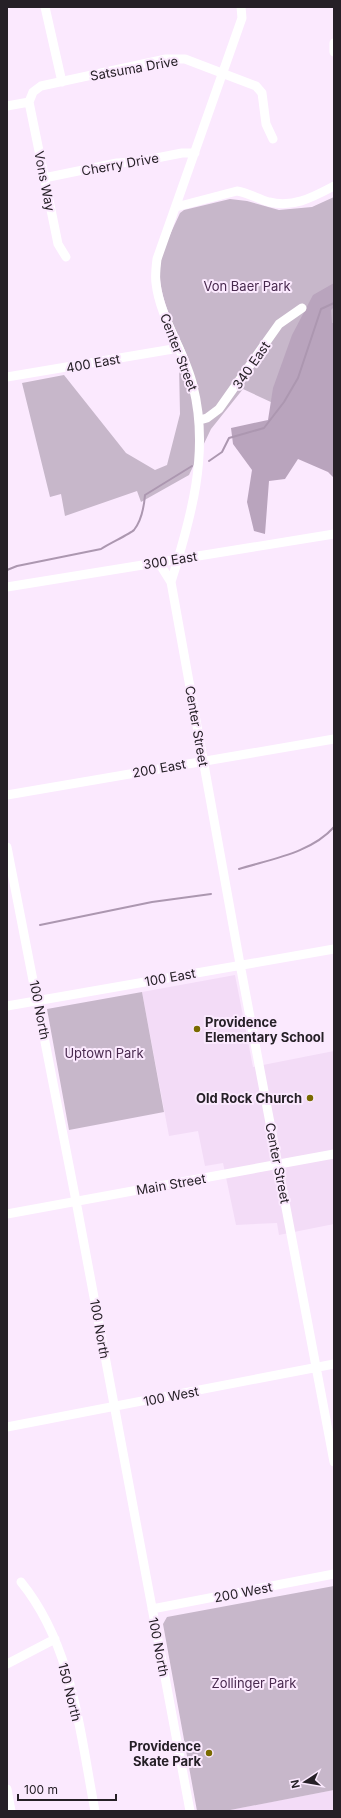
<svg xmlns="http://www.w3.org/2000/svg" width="341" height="1818" font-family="Inter,sans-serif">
  <rect width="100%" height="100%" fill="#fbe9fe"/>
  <!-- built -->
  <path fill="#f3dcf7" d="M235,975L253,1067L334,1051V1224L279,1235L277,1223L236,1225L223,1163L205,1166L198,1131L169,1136L142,992Z
    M334,1790V1811H224Z"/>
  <!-- green -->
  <path fill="#c7b7ca" d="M334,197V355L273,403L243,389L211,429L189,475L141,502L137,491L65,516L61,494L50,497L22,383L64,375L126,453L155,470L167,465L180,414L179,366L189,360C176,328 151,288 163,253C167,240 174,226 180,213L184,210L230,199L247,201L279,210L312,207Z
    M142,992L164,1112L69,1130L47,1009Z
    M334,1586V1790L225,1811H197L163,1624L167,1617Z"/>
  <!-- forest -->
  <path fill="#b9a4bd" d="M334,283V307L331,310L332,323H334V478L328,472L298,459L285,479L269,481L265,534L254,531L247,502L252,470L233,444L231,428L268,420L273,388L292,335L313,295Z"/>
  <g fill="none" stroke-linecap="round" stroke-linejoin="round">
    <!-- stream -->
    <path stroke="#ac97b0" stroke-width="2" d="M209,461L222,452L229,438L264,428L284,402L298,378L321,309L334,303
      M7,570L17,566L101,549C108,544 130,534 134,530C142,520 144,507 145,495L192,466
      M239,869C271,859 311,853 334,827
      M40,925L152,902L211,894"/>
    <!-- minor -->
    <path stroke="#fff" stroke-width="9" d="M45,7L62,82
      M241,7L242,18L157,259C156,267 155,276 156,283C160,319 185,351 193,386C210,452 191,518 171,582L240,964L334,1462
      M334,43V52
      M29,102L58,244L66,257
      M7,106L29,102L33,92L41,86L166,59H185L256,86L262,93L266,124L273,139
      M44,178L117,163L136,162L182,153H195
      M176,207L237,191C249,193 258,199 269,202C294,208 313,197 334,186
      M7,377L179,348
      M200,420L207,418L219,409L279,324L302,308
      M154,563L161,566L171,582
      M7,587L334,534
      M7,795L334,739
      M7,847L76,1201L190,1811
      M7,1006L334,949
      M7,1214L334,1154
      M7,1427L334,1364
      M21,1582C73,1646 80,1733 95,1811
      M152,1609L334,1574
      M7,1664L55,1639
      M7,1789L11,1811"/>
  </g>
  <!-- markers -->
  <g fill="#796a00" stroke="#fbe9fe" stroke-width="1.5">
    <circle cx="197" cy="1029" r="4"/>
    <circle cx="310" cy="1098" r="4"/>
    <circle cx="209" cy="1753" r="4"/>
  </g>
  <g text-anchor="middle" stroke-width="4" stroke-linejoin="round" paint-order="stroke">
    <!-- street labels -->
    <g font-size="13" fill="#262027" stroke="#fbe9fe">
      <text transform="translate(134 68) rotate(-10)" y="5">Satsuma Drive</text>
      <text transform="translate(120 164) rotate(-10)" y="5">Cherry Drive</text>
      <text transform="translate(45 181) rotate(79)" y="5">Vons Way</text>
      <text transform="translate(179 352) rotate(69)" y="5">Center Street</text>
      <text transform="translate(93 363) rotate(-10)" y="5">400 East</text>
      <text transform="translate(251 365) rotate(-55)" y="5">340 East</text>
      <text transform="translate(170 560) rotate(-9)" y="5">300 East</text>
      <text transform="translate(197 726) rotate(80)" y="5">Center Street</text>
      <text transform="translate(159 768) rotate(-10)" y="5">200 East</text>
      <text transform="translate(170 977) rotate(-10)" y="5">100 East</text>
      <text transform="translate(40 1010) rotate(79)" y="5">100 North</text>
      <text transform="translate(278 1163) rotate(79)" y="5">Center Street</text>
      <text transform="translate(171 1184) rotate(-10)" y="5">Main Street</text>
      <text transform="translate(100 1329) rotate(80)" y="5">100 North</text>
      <text transform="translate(171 1396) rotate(-11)" y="5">100 West</text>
      <text transform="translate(243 1592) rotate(-11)" y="5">200 West</text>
      <text transform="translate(159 1647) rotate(79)" y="5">100 North</text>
      <text transform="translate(70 1692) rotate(76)" y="5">150 North</text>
    </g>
    <!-- park labels -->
    <g font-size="13" fill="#48294e" stroke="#fbe9fe">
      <text x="247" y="291">Von Baer Park</text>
      <text x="104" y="1058">Uptown Park</text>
      <text x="254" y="1688">Zollinger Park</text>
    </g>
    <!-- poi labels -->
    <g font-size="13" font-weight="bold" fill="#262027" stroke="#fbe9fe" text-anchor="end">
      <text x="205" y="1027" text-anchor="start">Providence<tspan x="205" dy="15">Elementary School</tspan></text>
      <text x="302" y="1103">Old Rock Church</text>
      <text x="201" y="1751">Providence<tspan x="201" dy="15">Skate Park</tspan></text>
    </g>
  </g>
  <!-- border -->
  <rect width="341" height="1818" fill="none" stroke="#262027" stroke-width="16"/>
  <!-- north arrow -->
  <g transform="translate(305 1782) rotate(258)" stroke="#fbe9fe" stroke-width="3" paint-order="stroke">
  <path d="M0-3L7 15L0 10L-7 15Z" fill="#262027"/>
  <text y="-6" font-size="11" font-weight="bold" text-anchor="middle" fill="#262027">N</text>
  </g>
  <!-- scale -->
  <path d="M18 1794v6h98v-6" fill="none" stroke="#262027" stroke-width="2"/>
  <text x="24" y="1794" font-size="12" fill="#262027" stroke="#fbe9fe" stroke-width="3" paint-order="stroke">100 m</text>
</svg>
